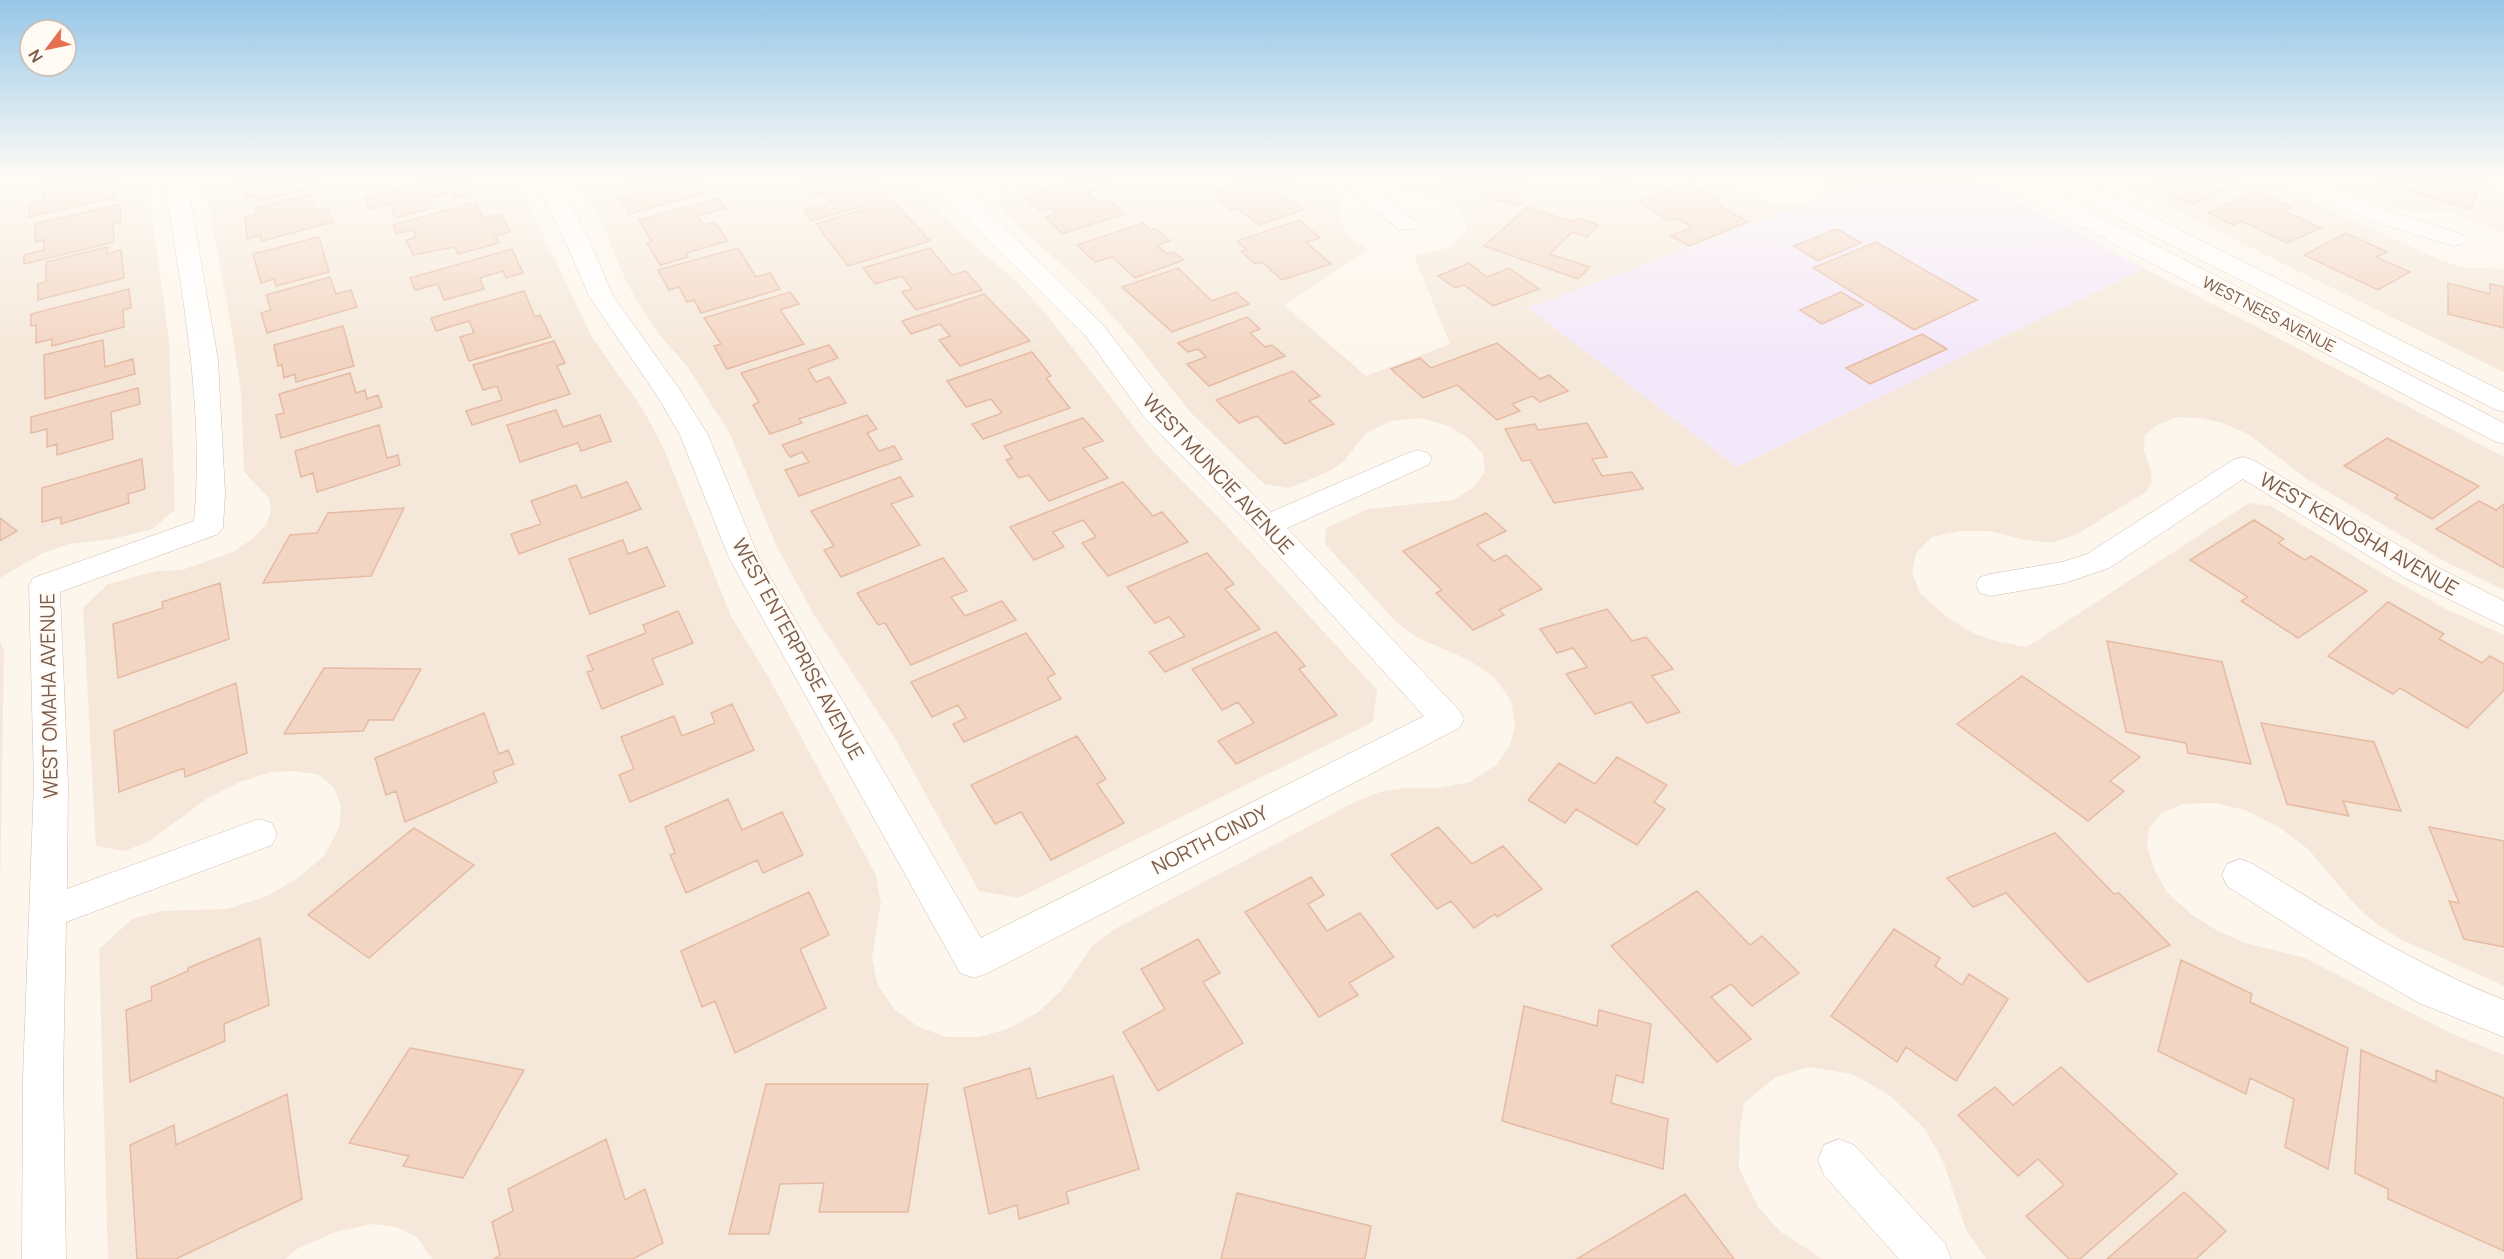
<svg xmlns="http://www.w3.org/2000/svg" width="2504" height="1259" font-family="Manrope,sans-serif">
  <rect width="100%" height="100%" fill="#fdf6ec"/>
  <!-- residential -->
  <path fill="#f5e8da" d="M15,176H147L169,341L175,510L152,529L113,539L69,544L41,554L0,578V180Z
    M203,176H515L592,337L644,411L664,449L731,616L769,678L876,875L881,903L872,958L878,986L895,1010L919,1027L946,1037H979L1007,1029L1037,1013L1061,991L1093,945L1115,929L1355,802L1380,792L1405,788H1438L1470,782L1497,764L1510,746L1515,724L1511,701L1496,679L1469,660L1418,638L1397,623L1325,544L1326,528L1368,509L1453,500L1473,488L1485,472L1483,454L1468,438L1446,425L1420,418L1390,421L1365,434L1344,461L1330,471L1289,488L1264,484L1190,412L1131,337L1088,289L996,205L1006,193L1060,176H1314L1334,191L1340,199L1341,222L1345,232L1368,250L1284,305L1366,376L1450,344L1414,256L1448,248L1466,233L1467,223L1458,209L1442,198L1400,188L1374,176H1709L1754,198L1784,205L1810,203L1529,308L1737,467L2144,268L2504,457V590L2440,559L2307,479L2248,434L2223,423L2200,418L2178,417L2159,424L2145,435L2144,451L2150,468L2152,481L2146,492L2077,534L2052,543L2026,540L1989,531H1959L1932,537L1916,553L1912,573L1920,593L1947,617L1973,633L1999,642L2027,647L2249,503L2271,506L2383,574L2446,609L2504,635V986L2398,938L2377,924L2358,908L2309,850L2280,828L2245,810L2215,803L2183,804L2162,813L2149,828L2147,846L2154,869L2167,892L2191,914L2218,931L2245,943L2305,958L2446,1031L2504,1055V1259H1986L1966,1230L1943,1161L1924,1128L1889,1095L1852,1074L1809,1067L1776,1077L1744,1103L1740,1129L1739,1168L1758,1207L1781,1232L1823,1259H432L417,1237L396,1227L372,1224L335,1232L297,1249L285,1259H108L99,949L132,919L161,911L227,909L265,897L298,878L324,856L339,828L341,806L334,788L319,775L296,771L271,772L240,782L208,798L148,842L124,851L96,846L83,608L108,584L157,571L182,570L233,552L252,539L266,525L271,511L269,498L244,472L241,393L231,325Z
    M574,176H910L956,229L1017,282L1047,315L1152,450L1222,521L1377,690L1373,722L1018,898L979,891L893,735L813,613L777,547L729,432L686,365L658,333L639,304L626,281L603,225Z
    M2104,176H2257L2438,259L2466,268L2504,269V372Z
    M2315,176H2488L2504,199V233L2449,212L2407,210L2389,206Z
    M0,641L4,651L0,892Z"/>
  <!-- education -->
  <path fill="#f3e8fa" d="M1881,176H1969L2144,268L1737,467L1528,308Z"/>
  <!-- green -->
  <path fill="#d8ecc9" d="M1825,176H1881L1810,203C1820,197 1828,190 1825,176Z"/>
  <!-- building -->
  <path fill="#f3d5c3" stroke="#e6bba3" stroke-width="1.5" d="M74,176H113V181L116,180L117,197L29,217L30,203L43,200V183Z
    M306,176L308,182L316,180L318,186L258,201L257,196L246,198L245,192L238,194L235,177Z
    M450,176H462L470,194L454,198L452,192L428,198L432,208L395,218L390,203L369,209L365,198Z
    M627,176H694L705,193L629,214L620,198L637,194Z
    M875,176L872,178L889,199L811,221L804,210L831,203L824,193L812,196L797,177Z
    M1091,176H1100L1111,186L1088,193L1099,203L1110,200L1125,214L1062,234L1046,217L1056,214L1050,208L1040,211L1025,196Z
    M1259,176H1281L1294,186L1279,192L1303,210L1259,225L1237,208L1231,210L1218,200L1223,198L1215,191Z
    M1438,176H1515L1534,189L1513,197L1522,203L1512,206L1503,200L1495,202L1469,184L1455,189Z
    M1599,176H1634L1612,184Z
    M2147,176H2223L2239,184L2191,205L2168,194L2176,190Z
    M2371,176H2476L2483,178L2471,209L2389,185L2390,182Z
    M1690,183L1718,200L1714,202L1748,222L1689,246L1671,236L1692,227L1677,218L1669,221L1639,202Z
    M2257,191L2292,208L2285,211L2321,228L2287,243L2242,221L2233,225L2208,213Z
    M311,194L316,211L328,208L333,222L262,241L260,235L247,239L245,217L256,214L255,208Z
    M719,198L726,208L697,216L704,225L715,222L728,241L686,253L688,257L660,265L647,243L652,242L639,220Z
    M892,201L930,241L848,266L816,224Z
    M476,202L483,218L501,214L510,232L495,236L499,243L458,254L455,247L413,255L406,240L416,237L413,230L396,234L393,225Z
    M120,204L121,222L113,223L114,242L24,264V255L44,250V240L35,242V224Z
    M1528,207L1573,222L1577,218L1598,225L1587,237L1572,232L1550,254L1590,267L1578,279L1484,246Z
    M1300,220L1320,238L1306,242L1331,264L1282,280L1262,262L1255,264L1241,251L1247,250L1237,241Z
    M1143,223L1151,230L1156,229L1170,241L1157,245L1167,254L1174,252L1184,260L1135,278L1112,257L1095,262L1077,245Z
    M1837,229L1861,243L1818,261L1794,246Z
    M2346,233L2387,252L2376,257L2410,272L2378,290L2304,255Z
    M319,237L329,272L276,286L274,279L261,283L253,254Z
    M1876,242L1977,300L1914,330L1813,268Z
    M107,247V254L121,250L124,278L38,300V284L46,282V262Z
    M738,248L756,277L770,273L780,289L701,313L694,300L687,302L679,287L669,290L658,270Z
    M930,248L952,275L966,271L982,290L916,310L902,292L912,289L902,276L875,284L863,268Z
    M512,249L523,273L506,278L503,271L480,278L484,289L444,300L438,284L415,290L410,278Z
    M1469,263L1487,277L1509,268L1539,289L1493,306L1464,285L1455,288L1438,276Z
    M1178,268L1212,301L1236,292L1249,304L1172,332L1122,287Z
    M330,277L336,294L351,290L357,307L267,333L261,313L271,310L266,295Z
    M2448,283L2490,294V284L2504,287V328L2448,314Z
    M129,289L131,308L123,310L124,327L52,346V339L36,343V325L31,326V314Z
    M524,291L535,317L540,315L551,337L469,361L460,337L474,333L469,321L436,331L431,318Z
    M790,292L799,304L780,310L804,344L727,369L714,346L721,344L704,318Z
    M1841,292L1863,305L1822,324L1800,310Z
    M984,294L1030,341L960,366L939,340L950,336L940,324L911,334L902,321Z
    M1247,317L1260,329L1250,333L1265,347L1272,345L1285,356L1209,386L1187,364L1206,357L1198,349L1188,352L1178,343Z
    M343,326L354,366L296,382L295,374L284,378L282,365L278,366L274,345Z
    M1922,334L1947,349L1870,384L1846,368Z
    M103,340L105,367L133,359L135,374L45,399L44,355Z
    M554,341L565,363L557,366L570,394L472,425L466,411L502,400L497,386L483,390L473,365Z
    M1497,343L1540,379L1549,375L1568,391L1540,402L1532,396L1512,404L1520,411L1497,420L1457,385L1423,398L1391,369L1420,358L1431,368Z
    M829,345L838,358L808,369L816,382L829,377L846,403L799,419L802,423L770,434L753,405L759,402L741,373Z
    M1032,352L1051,376L1046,378L1070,408L983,439L972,424L1002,413L991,399L966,407L947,381Z
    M1293,371L1320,396L1309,401L1334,424L1285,444L1257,416L1239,423L1216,400Z
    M350,373L356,393L365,390L367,399L378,395L382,407L281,438L276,415L284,413L279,394Z
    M138,388L140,404L111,412L113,439L57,455V444L47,447V429L31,433V417Z
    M556,410L563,427L600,415L611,441L581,451L578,443L520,462L507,425Z
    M867,415L877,429L867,433L879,451L894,446L902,459L799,496L785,470L809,462L802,452L790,457L782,445Z
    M1083,418L1103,441L1083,448L1108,478L1049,501L1029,475L1019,478L1006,460L1012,458L1004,446Z
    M1587,423L1607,457L1592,459L1602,476L1632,472L1643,489L1554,503L1530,460L1522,461L1505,429L1535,424L1538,430Z
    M379,425L387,458L398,455L400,465L317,492L313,473L301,477L295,451Z
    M2387,438L2479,486L2432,519L2395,498L2398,495L2344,466Z
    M142,459L145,489L128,494L129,503L61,524V517L42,522V488Z
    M900,477L913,496L891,504L920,545L841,577L824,550L834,546L811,511Z
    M627,482L641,509L519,554L511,534L541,524L531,501L576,485L582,498Z
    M1123,482L1153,516L1162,512L1188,542L1108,576L1082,543L1096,537L1083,520L1053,532L1064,547L1034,560L1010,527Z
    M2479,501L2496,510L2504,504V568L2436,529Z
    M404,508L371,576L263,583L290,535L317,533L328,513Z
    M1486,513L1506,531L1477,545L1494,561L1506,555L1542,589L1499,610L1504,615L1473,630L1436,593L1442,590L1403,551Z
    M0,518L17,531L0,541Z
    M2254,520L2284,539L2278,543L2305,560L2311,556L2367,591L2298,638L2241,601L2248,597L2190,560Z
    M623,540L628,554L647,547L665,586L590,614L569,559Z
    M1207,553L1234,584L1225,589L1260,629L1165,672L1149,652L1185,636L1169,617L1155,623L1127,587Z
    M943,558L967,591L951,597L965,616L1002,601L1016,620L911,665L885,623L878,625L857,593Z
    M220,583L229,639L118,678L113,624L163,608L162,602Z
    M2388,602L2444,634L2439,639L2482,663L2490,656L2504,664V690L2467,728L2400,688L2393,694L2328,656Z
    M1607,609L1632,641L1646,637L1673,669L1652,676L1680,712L1647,723L1631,702L1595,714L1566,674L1587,667L1573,648L1557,653L1540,629Z
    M678,611L693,643L652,659L663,684L602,709L587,672L593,670L587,656L646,633L643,625Z
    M1276,632L1305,666L1299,669L1337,715L1236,764L1218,741L1254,723L1238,702L1222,710L1192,669Z
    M1026,633L1055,674L1047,678L1061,699L964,742L953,724L966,718L958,705L932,717L911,682Z
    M2107,641L2222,662L2251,764L2188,753L2186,743L2126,732Z
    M324,668L421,669L393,720H369L363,731L284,734Z
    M2022,676L2140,757L2110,781L2124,791L2088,821L1957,724Z
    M236,683L247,753L185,777L184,768L119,792L114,731Z
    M732,704L754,750L630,802L619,775L634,769L621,737L674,716L682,736L715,723L711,713Z
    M484,713L499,754L508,750L514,764L493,772L497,782L405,822L396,791L386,795L375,758Z
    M2261,723L2374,742L2401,811L2343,801L2349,816L2287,804Z
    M1077,736L1106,779L1097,784L1124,823L1051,860L1021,812L995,824L971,785Z
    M1617,757L1667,785L1654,802L1665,809L1637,845L1576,809L1565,823L1528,800L1559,763L1595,784Z
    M728,799L742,830L782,812L803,855L763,873L757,860L686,893L670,855L675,853L665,827Z
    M1438,827L1472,864L1503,846L1542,889L1497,917L1495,914L1474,928L1451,901L1437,909L1391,855Z
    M2429,827L2504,841V947L2464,939L2449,901L2459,903Z
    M414,828L474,865L369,958L308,915Z
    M2055,833L2114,894L2119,893L2170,945L2088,982L2006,893L1973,907L1947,878Z
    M1311,877L1324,895L1308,904L1327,931L1360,913L1394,957L1349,983L1358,995L1319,1017L1245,912Z
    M1697,891L1750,945L1762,936L1799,973L1752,1006L1731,984L1711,997L1751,1039L1717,1062L1611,946Z
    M809,892L829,935L800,949L826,1008L735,1053L715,1001L702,1007L681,951Z
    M1894,929L1940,958L1935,966L1962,985L1969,974L2008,999L1956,1081L1906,1047L1897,1062L1831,1016Z
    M260,938L269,1005L224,1024L225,1041L130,1082L126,1010L152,1000L151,987L188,971V968Z
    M1198,939L1220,973L1203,982L1243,1043L1158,1091L1123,1032L1165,1009L1141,969Z
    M2181,960L2252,994L2250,1002L2348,1048L2328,1169L2285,1147L2294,1099L2250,1078L2246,1094L2158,1051Z
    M1524,1006L1597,1026L1599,1010L1651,1024L1643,1083L1616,1075L1611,1103L1668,1119L1663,1169L1502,1121Z
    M410,1048L524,1070L463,1178L403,1166L409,1156L349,1143Z
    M2361,1050L2436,1082V1070L2504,1098V1251L2388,1199V1189L2355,1173Z
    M2061,1067L2177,1174L2080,1259H2069L2026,1216L2064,1185L2038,1159L2018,1176L1958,1115L1995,1087L2013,1105Z
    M1030,1068L1037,1099L1113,1076L1139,1169L1066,1192L1069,1203L1019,1219L1017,1205L989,1214L964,1088Z
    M766,1084H928L908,1212H819L824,1183L780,1184L769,1234H729Z
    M287,1094L302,1199L176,1259H137L130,1145L174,1125L176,1145Z
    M606,1139L625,1200L645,1189L663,1243L633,1259H494L500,1255L492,1222L513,1211L508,1189Z
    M2184,1192L2226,1231L2196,1259H2107Z
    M1237,1193L1371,1226L1365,1259H1221Z
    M1685,1194L1734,1259H1577Z"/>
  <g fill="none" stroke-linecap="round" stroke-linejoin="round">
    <defs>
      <path id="street" d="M164,176H186L218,360L225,493L223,527L218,534L60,592L68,783L67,889L259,819L272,823L277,834L272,845L66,922L63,1077L66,1259H22L23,1077L34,783L29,586L33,578L194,521C205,406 181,290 164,176Z
        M532,176H554L584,229L613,296L680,390L708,435L759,558L981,938L1424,716L1257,532L1145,418L1085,335L946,198L929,176H953L960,184L985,176H1020L1017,181L971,195L1103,325L1165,406L1271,512L1408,453L1418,450L1428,453L1432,459L1428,465L1287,528L1459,710L1464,719L1459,728L988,973L974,978L960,973L729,558L680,435L658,397L589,296L560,229Z
        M1333,176H1358L1418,224L1415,229H1399Z
        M2278,176H2308L2384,210L2462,234L2466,239L2462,244L2454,246L2368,220L2281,181Z
        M2243,457L2253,460L2427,562L2504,601V626L2405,578L2243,479L2109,568L2065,583L1991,596L1980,593L1976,585L1980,577L1991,574L2062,562L2087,554L2233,460Z
        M2240,859L2253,864C2335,914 2415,965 2504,1000V1037L2419,1003L2335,955L2227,886L2222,875L2227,864Z
        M1839,1139L1854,1145L1945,1243L1951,1259H1899L1824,1175L1818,1160L1824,1145Z"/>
      <path id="secondary" d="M1991,176H2020L2504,423V444L2494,441L1994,181Z
        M2043,176H2072L2504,392V412L2494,409L2046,181Z"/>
    </defs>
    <!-- street casing -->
    <use href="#street" stroke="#d1beb0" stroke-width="1"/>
    <!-- secondary casing -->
    <use href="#secondary" stroke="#d6c0b0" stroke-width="1"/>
    <!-- street -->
    <use href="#street" fill="#fff" fill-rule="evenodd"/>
    <!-- secondary -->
    <use href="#secondary" fill="#fff" fill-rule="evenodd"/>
  </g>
  <!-- sky -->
  <linearGradient id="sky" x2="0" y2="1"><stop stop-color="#97c7e8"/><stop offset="0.5" stop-color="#fefbf6"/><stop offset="1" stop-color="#fefbf6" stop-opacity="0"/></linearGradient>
  <rect width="2504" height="353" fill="url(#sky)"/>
  <g text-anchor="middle" stroke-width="4.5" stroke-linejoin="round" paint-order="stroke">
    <!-- far-street labels -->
    <g font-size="16" fill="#7a5c4d" stroke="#fffaf3">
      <text transform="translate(2269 314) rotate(27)" y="6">WEST NEES AVENUE</text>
    </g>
    <!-- street labels -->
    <g font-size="20" fill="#7a5c4d" stroke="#fffaf3">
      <text transform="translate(1218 474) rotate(47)" y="7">WEST MUNCIE AVENUE</text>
      <text transform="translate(2359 534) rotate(30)" y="7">WEST KENOSHA AVENUE</text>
      <text transform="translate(798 649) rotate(61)" y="7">WEST ENTERPRISE AVENUE</text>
      <text transform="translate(49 696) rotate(-91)" y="7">WEST OMAHA AVENUE</text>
      <text transform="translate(1210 840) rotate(-27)" y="7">NORTH CINDY</text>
    </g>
  </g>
  <!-- north arrow -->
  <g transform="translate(48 48) rotate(238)"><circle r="28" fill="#fffaf3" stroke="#cabbb1" stroke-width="1.5"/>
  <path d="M0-4.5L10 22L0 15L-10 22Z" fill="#e76f51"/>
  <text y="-9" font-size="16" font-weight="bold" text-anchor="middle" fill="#7a5c4d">N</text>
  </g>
</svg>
